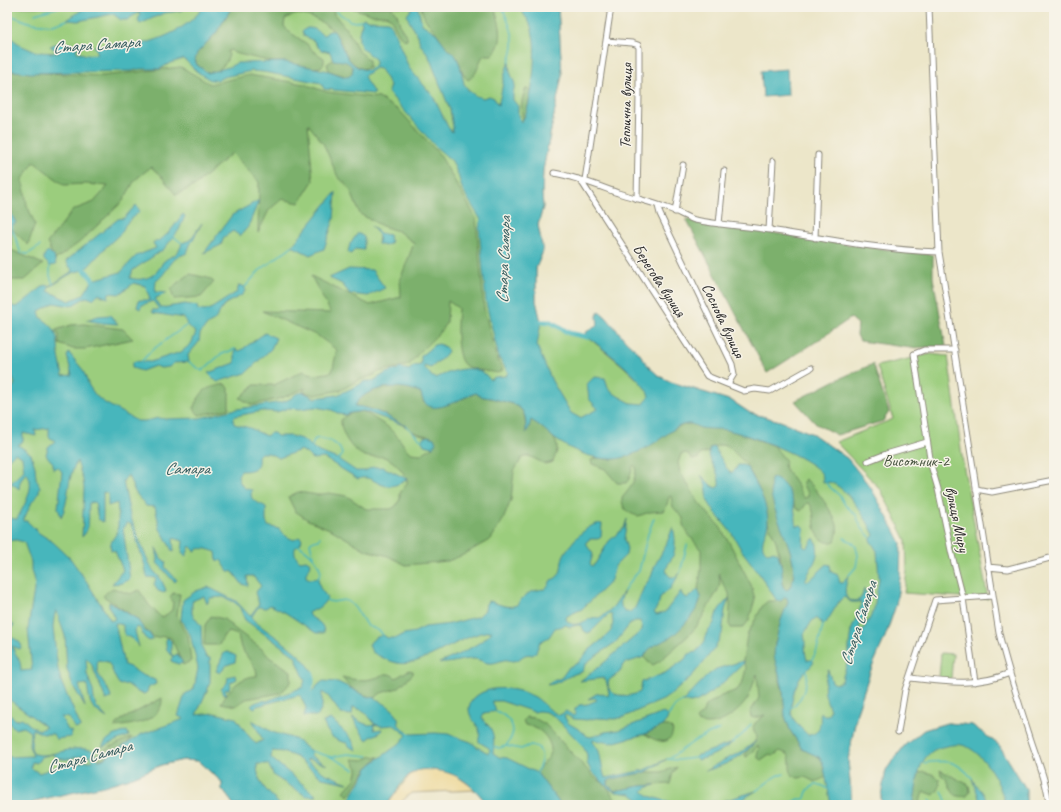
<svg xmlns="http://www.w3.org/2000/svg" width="1061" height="812" font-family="Caveat,sans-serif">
  <rect width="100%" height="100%" fill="#f7f3e8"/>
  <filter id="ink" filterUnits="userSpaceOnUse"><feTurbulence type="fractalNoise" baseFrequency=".025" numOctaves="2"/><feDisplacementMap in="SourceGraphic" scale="8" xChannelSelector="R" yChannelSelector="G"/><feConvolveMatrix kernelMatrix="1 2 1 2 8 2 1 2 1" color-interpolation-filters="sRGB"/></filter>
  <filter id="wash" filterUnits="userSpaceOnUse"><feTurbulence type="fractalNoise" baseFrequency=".012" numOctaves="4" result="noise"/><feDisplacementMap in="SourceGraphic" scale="16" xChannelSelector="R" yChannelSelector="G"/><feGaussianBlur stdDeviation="0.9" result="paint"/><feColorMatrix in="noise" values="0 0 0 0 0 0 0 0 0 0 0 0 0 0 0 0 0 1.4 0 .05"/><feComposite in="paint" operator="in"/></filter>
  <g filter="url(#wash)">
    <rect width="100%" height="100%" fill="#ece6c9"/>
    <!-- green -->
    <path fill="#9bcd7d" stroke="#637c54" d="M7,7H558L562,75L543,170L542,194L543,207L538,225L543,251L536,268V301L541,322H551L569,333L588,337L623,366L642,384L659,376L671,382L732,401L750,413L780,421L813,434L848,459L900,577L896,605L885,637L870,672L857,712L848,760L852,805H488L476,790L409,776L387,805H234L222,789V782L198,761L183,760L161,765L133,777L38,800L29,805H7Z
      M930,354L948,356L963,463L988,599L904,593L907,571L906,540L881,490L836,442L893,419L877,366Z
      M941,653L953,654L951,679L939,678Z
      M947,723L972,725L999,745L1026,789V805H882L881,796L886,770L905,745L924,730Z"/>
    <!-- forest -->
    <path fill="#7cb06c" stroke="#546e4c" d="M232,7H334L333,8L334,14L348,31L358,50L369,60V67L363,69C342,60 346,49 335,33C331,26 311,16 303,15C296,13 291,16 285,19L284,26L288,31L307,44L313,51L324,58V63L321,67L313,68L285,62H272L234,53L231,50L227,52L229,54C227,65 218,72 208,73L197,65L195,60L197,53L216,33Z
      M349,7H391L397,14L401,28L407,36V40L403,39L398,33L390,17L385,15H373Z
      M421,7H494C500,23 506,42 492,55H484C476,65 480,73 468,80C461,75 461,65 457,58C454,54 450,52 448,49C443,45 441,39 437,34C429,23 424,21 421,7Z
      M341,59L351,64L353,68L352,74L348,77L329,71L327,64L333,60Z
      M181,67L210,84L249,75L304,84L327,92L379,98L400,111L440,155L476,218L484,308L496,356L503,370L497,373C487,371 474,370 466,366C454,359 457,320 458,308L448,301L447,322L439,333L418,354L409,365L378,372L374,375L357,381L341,390L315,395L303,392L305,388L282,398L252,405L240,398L254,385H274L303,371L316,375L332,372L337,350L318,336L262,311L331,313L311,276L370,305L401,297L400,280L414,243L398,231L382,226L360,214L349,187L338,177L323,143L308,124L313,181L299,203L282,199L269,210L258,233L259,182L232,153L194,186L176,195L161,176L151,167L135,180L123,201L80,242L55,260L47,243L73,210L94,202L108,186L87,184L64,185L34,162L23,179L27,205L35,224L28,245L11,228V250L43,264L25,280H10L7,273V71L102,76Z
      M527,88L530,89C531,100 528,110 523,120C520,109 521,101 525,90Z
      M686,219L728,228L736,231L747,229L853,245L933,255V278L946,346L911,348L860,341L857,335L858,324L851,318L811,345L767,373Z
      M190,274L208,278L214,282L201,297L174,299L171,290L177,283Z
      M84,324L123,329L133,339L85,349H73L59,344V335L56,330L71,325Z
      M873,364L889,412L883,421L837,435L816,424L795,401L834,381Z
      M225,384L229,388V409L199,415L193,408C204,388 203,389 225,384Z
      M397,386L415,389L421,393L424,403L464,398L476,393C481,397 484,397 491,398C496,399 501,401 506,402C525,406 525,414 526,432L531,420C541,425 559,437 557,450C557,453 554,458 553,462L545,464L529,456L522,458L514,471L511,500L503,520L491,539L463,555L448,561L406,565L388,556L366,550L332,530L308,520L295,511L288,497L298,492L318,495L329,493L347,496L366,509H391L396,506L400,499V493L407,483V479C403,472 398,465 390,460C381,454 378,458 369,457C354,455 340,434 341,420C347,413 354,412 363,411L388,427L398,437L408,451L411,453L421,454L433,447L434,438L416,433L384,414L355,406C363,390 381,388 397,386Z
      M686,424H693L700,428H718L732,431L753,438L774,446L786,461L784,465L785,468L798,487L801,494L804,498L808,497V493C805,488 800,485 805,479C813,483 835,516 837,525C838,531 837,536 835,541C830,543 827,543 823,540C810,531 818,514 809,503H807L801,511L797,509L794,504L786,486L774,506C781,528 803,568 789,589L786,590L783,587L781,561L776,541L768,523L766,511L753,477L745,463L728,446L721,445L710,448L709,452L701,454L698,459H692L687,453L681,454L678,463L680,472L699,503L720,527L729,542L751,585L755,599L749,620L743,628H731L729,624L730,606L729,593L723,584L719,573L720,584L718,590L697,626L689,635L660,661L653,665L648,662L644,657L648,649L654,645L668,638L690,618L699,602L700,594L698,589L701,570V550L689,535L683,525V518L673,507L671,496L669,497L666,508L663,511L650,512L638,516C628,513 622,510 622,498C631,487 635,483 636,467L634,465L633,466L629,479L626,483H617L605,469L592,464L591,460C597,456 603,459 610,459C617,459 628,456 634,453C653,446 667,430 686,424Z
      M113,588L130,594L139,590L149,605L162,618L172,610L173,602L170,597L173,593L180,594L177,615L183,629L188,635L191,661L183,665L171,638L164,636L155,638L142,627L137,619L103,596L108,591Z
      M785,597L787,598L788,602L775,644L777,667L785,701V716L790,730L799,744L803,749L819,757L822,761L824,768L826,777L815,782L805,777L798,778L792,775C788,767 792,762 788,754L780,751L773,756L768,755L761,760L758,758L757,754L759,749L758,746L747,757L745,756C747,748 755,744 757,736L754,732L753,727L755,723L765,715L755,718L751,717L750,712L759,698L757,674C753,682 752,690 748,698C739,713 716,730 698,722L696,719L703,713L705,706L709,703L716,700L721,696L737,690L742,684L746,669L743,661L747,635L763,605L768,601H781Z
      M211,616L224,619L235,629L262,649L269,657L291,671V682L281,693L246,699L236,706L221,703C229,689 241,676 257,676L256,669L241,648L238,635L229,632L224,635L219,645H204L205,625Z
      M409,670L413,671V674L398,688L381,693L375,698C361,695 349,689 342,677C353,680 365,681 375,678C380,677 383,673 388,674C391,674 393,676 396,678Z
      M162,698C162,701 162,705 160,708C153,723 129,725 114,727L121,720Z
      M526,717L534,718L545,724L594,777L606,785L619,805H561L537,773C540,763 547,762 550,755C554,746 545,733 537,729C533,727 529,726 525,725L523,721Z
      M662,726H669L673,730C671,748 655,741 645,734Z
      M132,737C124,749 110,758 95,760V754Z
      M373,756L379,757C365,767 359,783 348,796L344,791L355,779L358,768L352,759L363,760Z
      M677,767L673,773L670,784L640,786L615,791L608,785V781L612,779L646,772H661Z
      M940,770L969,785L970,791L967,796C947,800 954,782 941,775Z
      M925,772L932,774L939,779C941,786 939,790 934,795L926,792H923L919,805H913C916,794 915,783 919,773Z"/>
    <!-- sand -->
    <path fill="#eeda9e" stroke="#8c8264" d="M419,769L441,770L454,774L476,790L411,793L398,805H387L409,776Z"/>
    <!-- water -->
    <path fill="#46b6bc" stroke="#387074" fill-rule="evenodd" d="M86,7H187L180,11L164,13L140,24L138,21L140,15L139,12L127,20H121L113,14L78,21L67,20Z
      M203,7H232L216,33L197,53L195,60L197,65L208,73L229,67L237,63L285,62L329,71L343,76L348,77L352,74L353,68C348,60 341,61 333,60L330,52L321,50L317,46L314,41L304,36L302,31L307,28C313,28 317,29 321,34L324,35L329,31H334C344,47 346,68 368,70L374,66L376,60C372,56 367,54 363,49C357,43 358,31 362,24L361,20L364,18L368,20L388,21L392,26L409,68L433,96L448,127L452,132L453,127L450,110L428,54L420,44L418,36L409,21L407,15L413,7L418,8L422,24L436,33L448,49L456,56L460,65L464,84L469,91L476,96L483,98L489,96L494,98L498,105C503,90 502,77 509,62L510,72L515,84L513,93V100L518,106V115L521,122C532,112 537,50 533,35C532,30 531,25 528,20C525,16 522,13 521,7H558L562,75L543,170L542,194L543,207L538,225L543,251L536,268V301L541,322L537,346L552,381L571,413L580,418L598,409L589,399L587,384L594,377L605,378L609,390L618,396L631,403L644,404L649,396C643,378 604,350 588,337L586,332L598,325L597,316L599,311L606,317L626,341L639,353L649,367L659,376L671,382L732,401L750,413L780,421L813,434L848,459L871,488L895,531L901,543L900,577L896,605L885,637L870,672L857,712L848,760L852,805H831L824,768L822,761L819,757L802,749L799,744L790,730L785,716L783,689L774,656L775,644L781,620L788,602L787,598L785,597L781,601H777L760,575L742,551L731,532L716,514L707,500C708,490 706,484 701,475L712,486L716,488L719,486C719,481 719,477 717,473C714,465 706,457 710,448L714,447L729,472L732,473L735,470L738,465H743L747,467C756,483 768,503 768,522C768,532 756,545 768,553L774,551L778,554L782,569L783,587L786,590L789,589C808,561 765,512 771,479L774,478C788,484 794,499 795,514C795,519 794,522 797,526L801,525L804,528L803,546L806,548C810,546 811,541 814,538C824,555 810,567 805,581L810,580L827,564L830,565L831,572L838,575L840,583H842L845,579L849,575C845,585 840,605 859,600L862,596L864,589C872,601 863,616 859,627L860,630H863L870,618L874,609L879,579L877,551L870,540L874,535C867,519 846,486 829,482L826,483L823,482C823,479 823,475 821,473C809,457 752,436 731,431C721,428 711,430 701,428C696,427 693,423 687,424C678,425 670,432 663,437C651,446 627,460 611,459C591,459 571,450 555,439C547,432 540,425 531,420L529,428L526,433C526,415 526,407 506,402C501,401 496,399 491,398C484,397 481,397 476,393C464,396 436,415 426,404C423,402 422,397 421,393C403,383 365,385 355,406C373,407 390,418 406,426L363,411L351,413L345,415L339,414L332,410L315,407L300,409L289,408L277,412L262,411L236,416L233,419L234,424L250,428L266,436L270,433H274L277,436H290L302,439L319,452L338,459L356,471H365L373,467H383L407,479C380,498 376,472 358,479L324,458L312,459L307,454L301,450L279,458L268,453H261L258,456C260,469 252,471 241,471L238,475C239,484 243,489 252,490C248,502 259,502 266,507V521L268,526L279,529C283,535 287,537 294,540L299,537L302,539L301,543L295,548C294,554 296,557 300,561L306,560L311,563L310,568L306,573V577L310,579L318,578L320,588L327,597C325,605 316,610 309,612L308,614C314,621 324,621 324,633H316L286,613L270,605L266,608L259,607L256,610L251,618C272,637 301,649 314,675L312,685L307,687L306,690L308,692L311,693L318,685L323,681L338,682L366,696L375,698L388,706L394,711L398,718L399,725L404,730L411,734L435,733L448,734L471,742L477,747L488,753L490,750L489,748L479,742C478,738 481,735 479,730C477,723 469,718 469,709C469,705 471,701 474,698C490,683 517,688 535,697C543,702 551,713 560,715L566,711L574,716L575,714V709L579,705L588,704L597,700L595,698L588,699L596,694L602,693L608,696L609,693L606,680L603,678L580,681L600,666L640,632L642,626L640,621H635L630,624L616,642L587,662L582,672C569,674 560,684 547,685L550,682L555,679H559L562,677L569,667L578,663L588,651L604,638L611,631L613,623L612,615L610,614L607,616L592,631L588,633L584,631L582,626L578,625L570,627L566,625L555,628L549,637L540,642L536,652L533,655C521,652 522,661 513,661C510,661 507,659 504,660C499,661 494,664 488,663C482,662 478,658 470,659C459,660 450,664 439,663C452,658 486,642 492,631C462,633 421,669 397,663C388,661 379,656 372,652L369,645C372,639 376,637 383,635L388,638H397L404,634L415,632L425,627L450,624L479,616L485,610L486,604L488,601C493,601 496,604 501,605C507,607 511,607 517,605C524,594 532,590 545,589L549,584L551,580C564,576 560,566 563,557C567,546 590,520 602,524L601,536L598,539H590L586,542L588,547L593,554L590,564L592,566L595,564L609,541L624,528L627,519L624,539L627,549L626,555L615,566L611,580L606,586L582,609L567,616L566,619C572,630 584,621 592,618C595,617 598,618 601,618L613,607L624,591C621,598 618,606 625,612H630L635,608L644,587L651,577L655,565L666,545L673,527C675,535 676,544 674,553C672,561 660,571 671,577H675L680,573L670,589L664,593L660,598L659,603L654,613L657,615L665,612L681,591L682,595L687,598L692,595L698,589C700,593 701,596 700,601C697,612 678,633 668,639C656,645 650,645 644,657L626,663L622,667L619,673L609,680C604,698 629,698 640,692L642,682L665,673L684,660L689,654L696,652L705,641L706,634L714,623L716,615L720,608L729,598L725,610L722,634L714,649L692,676L673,693L663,700L639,710L624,717L615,719L596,718L587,720L574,719L566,715L564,716L568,723L580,730L587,736L591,737L605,732L619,730L663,713L668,716L667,720L662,726L645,734L611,743L593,740V742L599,751L604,775L606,778L644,770L667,759L646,772L612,779L608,781V785L615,791L640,786L655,785L646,788L643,791L649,796L680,805L705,802H720L756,791L743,799L724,805H646L631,794L616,792L611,790L599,779L591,771L587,763V755L583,746L554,716L546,712L539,711L534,712L501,701H492L496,711L484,713L482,718C484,722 486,723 489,726C495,734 494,744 493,753L499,757L507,758L537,773L561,805H488C472,785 459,772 432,770C423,769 417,769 409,775C401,782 393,796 387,805H343L351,797L370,765L399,744L407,735L394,725L381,726L375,724L374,730L382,729L381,732C376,735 371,736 367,740L361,732L352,717C360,721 366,727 375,724L364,711L353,707L352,715L341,714L328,696L322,692V707L318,716H304L306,708L300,695L257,706L255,708L251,706C254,702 262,700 267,701L303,687L305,680L295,656L245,620L239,606L234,602L223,597L210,598L207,604L204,596L192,601V614L201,626L202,648L206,657L210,658V684L196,715L214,713L236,718L248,735L256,744L263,740L252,720L272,732L295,739L311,751V756L327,765L309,759L306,760L324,773L348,783L322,778L296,757L284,752L272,751L271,758L317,796H306L274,776L268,764H257C257,785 267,790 280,805H234L222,789V782L198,761L183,760L161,765L133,777L104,786L38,800L29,805H7V757L33,756L29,746L30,732L23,727L15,729L7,721V712L16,720L22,718L31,726L39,730L46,727L7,698V693L11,687L7,686V682L11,679L7,677V621L14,625L9,631C9,639 14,637 18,641C20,642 21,645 22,646L20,649L12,646C16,657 21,658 21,671L32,670L28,629L35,583L31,571V562L24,542L16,540L7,541V518L17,519C24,505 37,486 26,472L20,482L19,489C17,487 13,485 11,483L24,470L22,457L15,453L7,461V395L15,384L7,364V305L17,307L45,285L49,286C58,282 65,275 73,271L69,266L66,261L118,219L124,218L136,205L140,211L125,225L123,231L107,246L85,270C68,272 63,280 49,287L48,291L69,301L83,295L93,280L121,272L136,256L156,248L153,243C168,238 174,225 183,214L185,216L179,230L164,249L133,270L130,278C140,281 151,279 158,270C160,268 161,265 163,262C172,254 178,257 182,243L190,240L202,223L190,245L187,253C183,255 178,256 175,259C168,266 164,276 156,281L155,292L167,293L156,298V301L161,308L185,304L197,306L198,310L205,311L212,308L237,292L239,285L245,287V291L242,295L225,304L214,321L208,324L200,334L199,342L188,355L189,362L174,363L169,367L161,368L155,366L142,371L132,368V364L135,361L150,362L181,352L191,344L196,333L187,325L184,318L153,313L152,310H157L159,309L153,301L142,305L140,309L137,307L139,300H150L149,296L145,286L134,283L119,294L109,293L108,298L98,294L93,299L86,297L71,306L54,303L39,311L41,318C59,329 57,337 59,356C60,363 62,369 63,376L72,375L67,356L69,353L83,370L89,386L96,396L105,403L137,421H145L159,418L165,419L200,418L232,410L282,402L290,399L296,394L303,392L315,398L337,395L357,386L365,381H373L386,373L401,368L409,370L414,366L421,365V356L434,345L439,344L445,347L448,351C445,357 436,363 431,368L424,366V368L429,372L431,376L436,378C453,370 478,361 490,380L495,377L506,376L508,372L499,358L486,303L479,228L481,220L463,191L458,175L452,161L436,147L388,92L390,85L380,69L375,68L364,76C366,83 371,87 374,94L324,89L321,83L264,72L251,71L224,77L217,80H210L196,71L184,59L170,63L160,69H140L132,71L30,73L7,70V35L22,46L36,52L59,53L50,46C61,41 70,43 81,46L76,48L77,52L87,55L96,54L97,51L94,46C102,46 119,49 125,47C127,47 129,45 131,45C134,44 137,45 140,44C162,40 191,26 203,7ZM49,428V437L55,441L48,447L46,455L53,463V469L58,467L62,472L58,508L61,517C70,501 66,479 77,461L83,480L84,488L82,537C91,530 88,514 89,503L95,502L98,519L103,522V492L108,493V506L117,503C118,510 119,526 117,532C114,539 109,541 111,550L115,551L123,570L112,584L122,583L130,579L123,528L127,523L131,524L145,566L147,577L156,578L154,585L158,591L164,593L166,590L161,579L152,569L141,545L130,515L123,481L128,475L135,492L146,506L155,507L160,529L165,537L172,551L174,552L173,538L183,541L182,552L184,555L186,556L190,546L195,551C201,546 209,550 216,552L217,561L221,560L228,571L233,572L242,584L248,586L247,576H253L261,586L255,593L259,604L250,616L236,601L208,587L196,591L183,600L181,619L185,628L190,634L198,668L194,689L185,694L178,716L184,719L142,734L103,759L96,761H88L57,767L39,773L31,768L32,762L37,763L41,757L52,754C67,766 76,753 88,757L92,753L91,750C69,744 52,759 34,754L31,748L32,729L43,734H53L56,739L71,737L72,732L68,730L61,717L69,718L75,729L81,727L62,684L58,669L53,628L54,618L56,610L65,636L67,669L72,684L85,707L79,685L87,684C90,704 89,707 107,718L96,706L94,699L93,691L87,674L86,658L91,663L106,700L111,698C110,694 109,690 106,686C100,676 95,674 98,660L108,662C113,670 114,678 120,685L127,684L139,693L144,694L147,692L149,687L156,684L155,680C151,678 146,677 142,675C135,671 132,667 124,665L115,623L123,625C123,636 124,634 132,639C134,640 137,645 139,647L135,631L136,627L140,628L144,637L149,641L153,639L149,633L145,631L137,619L109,602V607L115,619L111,621L87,582L70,558L53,542L39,533L27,521H23L32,502L38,495L40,487L36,478L35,467L31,454L18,445L23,441V433L36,436L35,430ZM844,597L851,602H860L861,605C859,614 854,622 851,631C849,641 849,650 848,659C847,667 843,673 842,681L836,684L832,682L828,670C822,689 824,693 830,710L828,715H824L820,712C821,723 821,734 808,735C803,730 797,725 793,718C788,708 795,685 801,676C805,670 811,668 814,662L812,660H807C804,651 806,643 804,634L812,621L816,618L820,621L823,625L826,623L840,600Z
      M787,69L788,95L763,97L761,71Z
      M336,192L334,219L324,249L310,255L292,246Z
      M259,200L248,227L240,236L233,231L224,237L221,245L204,253L232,215Z
      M7,204L16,223L8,228L7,227Z
      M371,226L380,233L389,235L391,243L385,246L378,244L379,235Z
      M358,233L364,237V250L355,249L351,254L348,252L350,244Z
      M48,251L54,256L56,265L50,266L44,260V256Z
      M349,269L372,270L385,288L368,296L350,294L342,284L329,278Z
      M110,315L118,324L102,323L86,320L98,316Z
      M265,333L276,338L271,349L246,373L217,382L208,373L235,363V349L240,351Z
      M429,436L434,438L436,443L433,447L424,445L422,441L423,438Z
      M156,548L161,558L166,562L165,567L177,580L175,582C168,577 164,569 157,563L158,560Z
      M168,638L171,641V654L174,656L177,654L183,663L178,664L171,661V659L173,657C166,652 166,647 166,639Z
      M228,652L236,656L235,662L227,665L220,673L216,671L224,653Z
      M743,661L744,663C732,674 705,702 690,703C689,703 684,701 683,701L707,676L716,669Z
      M235,675L237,679L231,682L229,689L225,690L227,694L223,695L221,689L227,683L228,677Z
      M331,719L351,738L357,750L350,747L347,743C333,740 329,736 323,722Z
      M947,723L972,725L999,745L1026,789V805H1005C1002,785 983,750 962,745C957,744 951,745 947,746C941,747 934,749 930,753C915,766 918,788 913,805H882L881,796L886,770L905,745L924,730Z
      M127,731L129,736L118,740L102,747C106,737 118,734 127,731Z
      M756,741C742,758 726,765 705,771L722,761L743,751Z
      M732,743C722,751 711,757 698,760L695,758L696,756Z
      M972,778C976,788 986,791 986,803H983L982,805H980C980,796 974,787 972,778Z"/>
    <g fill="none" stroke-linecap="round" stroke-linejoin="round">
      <!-- stream -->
      <path stroke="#46b6bc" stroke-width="1.5" d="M502,7C511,28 518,40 509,62
        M336,11L350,21L356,22L361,20
        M7,14L31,23L53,25L67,20
        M35,14L59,7
        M11,226L21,253L28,254L40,246
        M174,237L182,243
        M50,266V276L53,284
        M245,287L259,271L292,246
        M141,362L152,350L187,325
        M189,362L202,371L220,355L235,349
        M406,426L422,441
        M312,446L314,440L318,438C328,439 342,444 342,456L338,459
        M826,483L832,489L840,496L845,505L856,515L861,527L870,537
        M844,538L852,542L856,547L858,555L856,567L849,575
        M298,545C308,551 319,561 321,573L318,578
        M313,556L310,543L312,541L319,540L320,537
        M680,573L687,545
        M624,591L628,584L639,571L648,534L654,518
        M326,600C335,605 340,598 347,601C356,605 360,616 365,623C370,629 379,628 383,635
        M812,660L817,650L823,625
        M791,708C804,699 807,684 807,670
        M496,711C505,715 516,724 512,735C511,739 508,743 506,746
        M668,716L675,706L683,701
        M732,743L743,734L751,724
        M494,747L499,748L506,746L521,749L531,745L538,747C545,758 540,762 537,773
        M311,751L331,757L354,769
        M331,757L348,754L368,756
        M670,758L696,740L720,729
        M667,759L678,760L695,758
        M923,763C946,760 956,759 972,778
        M756,791L776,776L784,774
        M942,791L948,805
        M805,798C807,786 818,781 828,789
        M930,800L934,805
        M788,805L798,799H804"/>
      <!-- canal -->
      <path stroke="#46b6bc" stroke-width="5" d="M85,270L93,280
        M541,322H551L569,333L588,337
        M92,753L96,761"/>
      <!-- river -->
      <path stroke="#46b6bc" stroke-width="9" d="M310,675V683L305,695L310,697H313"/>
    </g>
  </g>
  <g filter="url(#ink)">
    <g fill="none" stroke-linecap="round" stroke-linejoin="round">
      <defs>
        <path id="minor" d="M929,7L939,252L944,283L999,633C1007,668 1019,703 1030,737C1037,759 1047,782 1049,805
          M606,41L632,43L638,45L639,48V95L637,199
          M554,173C576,177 596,185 618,193C634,198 651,202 667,208C677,211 685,217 695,220C720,225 745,226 770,230C826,239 882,250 939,252
          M578,179L583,184L707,376L744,391L755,389L770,391L811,368
          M585,180L611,7
          M658,206L660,214L732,364L734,374L728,384
          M675,212L683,165
          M719,224L724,171
          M769,230L773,161
          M815,238L818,155
          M955,350H924L914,354L931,465L938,489L952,555L963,598L975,682
          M868,461L886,454L927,442
          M976,489L992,492L1054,480
          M988,567L1008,569L1054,557
          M910,678C945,682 976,687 1010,673
          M898,732L905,690L935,600L992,596"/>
      </defs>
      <!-- minor casing -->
      <use href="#minor" stroke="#8c887a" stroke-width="7"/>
      <!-- minor -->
      <use href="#minor" stroke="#fff" stroke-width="5"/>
    </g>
  </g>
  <g text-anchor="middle" stroke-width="3" stroke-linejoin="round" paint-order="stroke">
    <!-- street labels -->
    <g font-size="16" fill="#2b2b2b" stroke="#f7f3e8">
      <text transform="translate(625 106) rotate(-89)" y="6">Теплична вулиця</text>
      <text transform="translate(660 280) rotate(57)" y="6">Берегова вулиця</text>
      <text transform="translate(724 320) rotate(65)" y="6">Соснова вулиця</text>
      <text transform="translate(958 519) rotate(78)" y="6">вулиця Миру</text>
    </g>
    <!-- park labels -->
    <g font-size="16" fill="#475440" stroke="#f7f3e8">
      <text x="916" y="466">Висотник-2</text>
    </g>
    <!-- water labels -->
    <g font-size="17" font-style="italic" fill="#345c5e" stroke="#f7f3e8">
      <text transform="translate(96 44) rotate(-4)" y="6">Стара Самара</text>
      <text transform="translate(503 260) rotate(-88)" y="6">Стара Самара</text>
      <text x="187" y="474">Самара</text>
      <text transform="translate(858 623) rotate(-72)" y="6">Стара Самара</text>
      <text transform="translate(89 756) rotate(-15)" y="6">Стара Самара</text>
    </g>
  </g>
  <!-- margin -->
  <rect width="1061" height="812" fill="none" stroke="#f7f3e8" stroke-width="24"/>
</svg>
